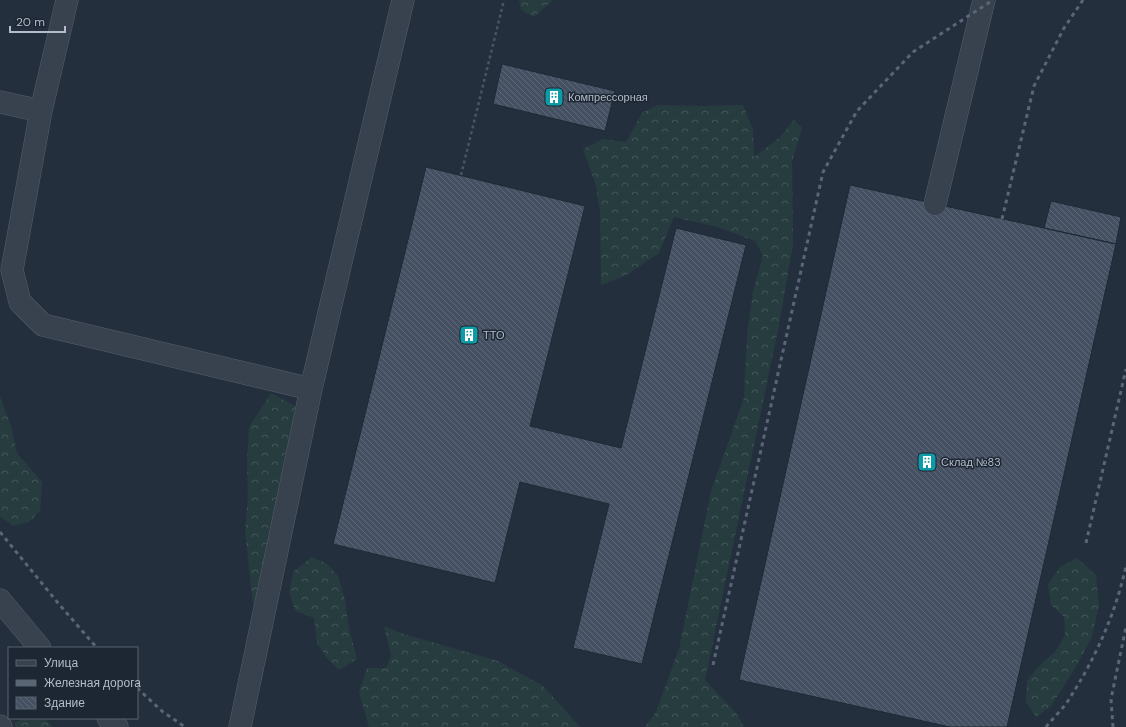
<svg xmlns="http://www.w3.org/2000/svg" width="1126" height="727" font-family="'DM Sans',sans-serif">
  <defs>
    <pattern id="forest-crowns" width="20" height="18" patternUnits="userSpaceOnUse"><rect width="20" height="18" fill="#263c3f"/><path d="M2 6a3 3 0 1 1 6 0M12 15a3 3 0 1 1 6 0" fill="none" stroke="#435659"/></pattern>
    <pattern id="building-back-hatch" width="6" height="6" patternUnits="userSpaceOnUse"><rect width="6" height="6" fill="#455162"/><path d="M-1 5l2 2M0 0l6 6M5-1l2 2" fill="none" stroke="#5d6877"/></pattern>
  </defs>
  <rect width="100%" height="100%" fill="#242f3e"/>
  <!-- forest -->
  <path fill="url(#forest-crowns)" d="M519,0H553L534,17L521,10Z
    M657,105L701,106L743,105L753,130L754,157L779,138L794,120L802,128L792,162L793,244L779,325L705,680L736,713L744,727H645L656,712L679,649L711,491L744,398L747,335L753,291L763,256L755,241L717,227L674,217L659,253L625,276L601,285L600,212L596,186L583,149L603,139L626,142L642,113Z
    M271,393L299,408L265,572L253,605L245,531L248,496L247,464L249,427Z
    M0,396L11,426L17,453L42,482L40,511L29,522L13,526L0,516Z
    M312,557L326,563L338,576L345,600L349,629L357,659L339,670L326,657L317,643L314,618L295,611L289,591L294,571Z
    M1077,558L1096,575L1099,605L1092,637L1074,670L1051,706L1036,717L1026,702L1027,681L1038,667L1055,652L1065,635L1064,617L1051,605L1048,584L1060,567Z
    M384,626L407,635L498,661L543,686L580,727H369L359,692L367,668H386L391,656Z
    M23,718H44L53,727H16L14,724Z"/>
  <!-- building -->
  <path fill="url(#building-back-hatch)" stroke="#1f2835" d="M502,64L615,91L605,131L493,104Z
    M426,167L585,206L530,426L621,448L676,228L746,245L642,664L573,648L609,504L520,482L495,583L333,544Z
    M850,185L1116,244L1007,727H950L739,680Z
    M1051,201L1121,217L1116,244L1044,228Z"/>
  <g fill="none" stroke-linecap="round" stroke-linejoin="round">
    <defs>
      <path id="minor" d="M67,0L41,111L12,270L20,302L43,325L311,389
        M0,102L41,111
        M935,204L984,0
        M0,600L40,648
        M108,718L117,727
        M0,726L1,727
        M240,727L311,389L403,0"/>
    </defs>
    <!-- minor casing -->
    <use href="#minor" stroke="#565f6c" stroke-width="23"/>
    <!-- path -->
    <path stroke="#44595c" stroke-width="2.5" stroke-dasharray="3 3" stroke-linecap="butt" d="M461,175L504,0"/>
    <!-- minor -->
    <use href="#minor" stroke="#38414e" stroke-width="22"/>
    <!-- rail -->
    <path stroke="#5a6575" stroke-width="3" stroke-dasharray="4 4" stroke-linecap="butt" d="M1002,219L1034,86L1064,28L1083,0
      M0,532L58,603L97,648
      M1086,543L1126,369
      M713,665L823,172L857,111L913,52L993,0
      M137,688L163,712L185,727
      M1046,727C1054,717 1065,707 1071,696C1096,657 1116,612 1126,566
      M1113,727L1111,699L1126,627"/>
  </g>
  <!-- icons -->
  <defs>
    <symbol id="building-square" viewBox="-11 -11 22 22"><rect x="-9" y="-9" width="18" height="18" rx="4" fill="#0f9aa8" stroke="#1d2633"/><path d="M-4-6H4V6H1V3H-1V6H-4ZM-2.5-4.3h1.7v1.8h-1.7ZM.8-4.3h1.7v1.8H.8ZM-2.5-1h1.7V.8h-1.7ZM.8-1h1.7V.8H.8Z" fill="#fff"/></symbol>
  </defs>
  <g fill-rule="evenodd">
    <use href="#building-square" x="543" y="86" width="22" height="22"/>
    <use href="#building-square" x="458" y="324" width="22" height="22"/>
    <use href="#building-square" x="916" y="451" width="22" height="22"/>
  </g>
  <g text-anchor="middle" stroke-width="3" stroke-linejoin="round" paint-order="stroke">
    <!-- poi labels -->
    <g font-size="11" fill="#b4bcc9" stroke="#1d2633" text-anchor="start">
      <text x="568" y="101">Компрессорная</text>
      <text x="483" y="339">ТТО</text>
      <text x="941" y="466">Склад №83</text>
    </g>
  </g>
  <!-- legend -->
  <rect x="8" y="647" width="130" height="72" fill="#1d2633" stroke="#59626f"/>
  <rect x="16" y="660" width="20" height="6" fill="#38414e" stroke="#59626f"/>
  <text x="44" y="667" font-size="12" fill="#b4bcc9">Улица</text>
  <rect x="16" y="680" width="20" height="6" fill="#5a6575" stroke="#59626f"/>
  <text x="44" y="687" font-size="12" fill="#b4bcc9">Железная дорога</text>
  <rect x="16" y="697" width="20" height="12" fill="url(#building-back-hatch)" stroke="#59626f"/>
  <text x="44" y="707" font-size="12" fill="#b4bcc9">Здание</text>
  <!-- scale -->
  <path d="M10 26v6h55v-6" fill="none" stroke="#b4bcc9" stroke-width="2"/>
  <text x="16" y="26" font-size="12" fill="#b4bcc9" stroke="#1d2633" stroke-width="3" paint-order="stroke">20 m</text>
</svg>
